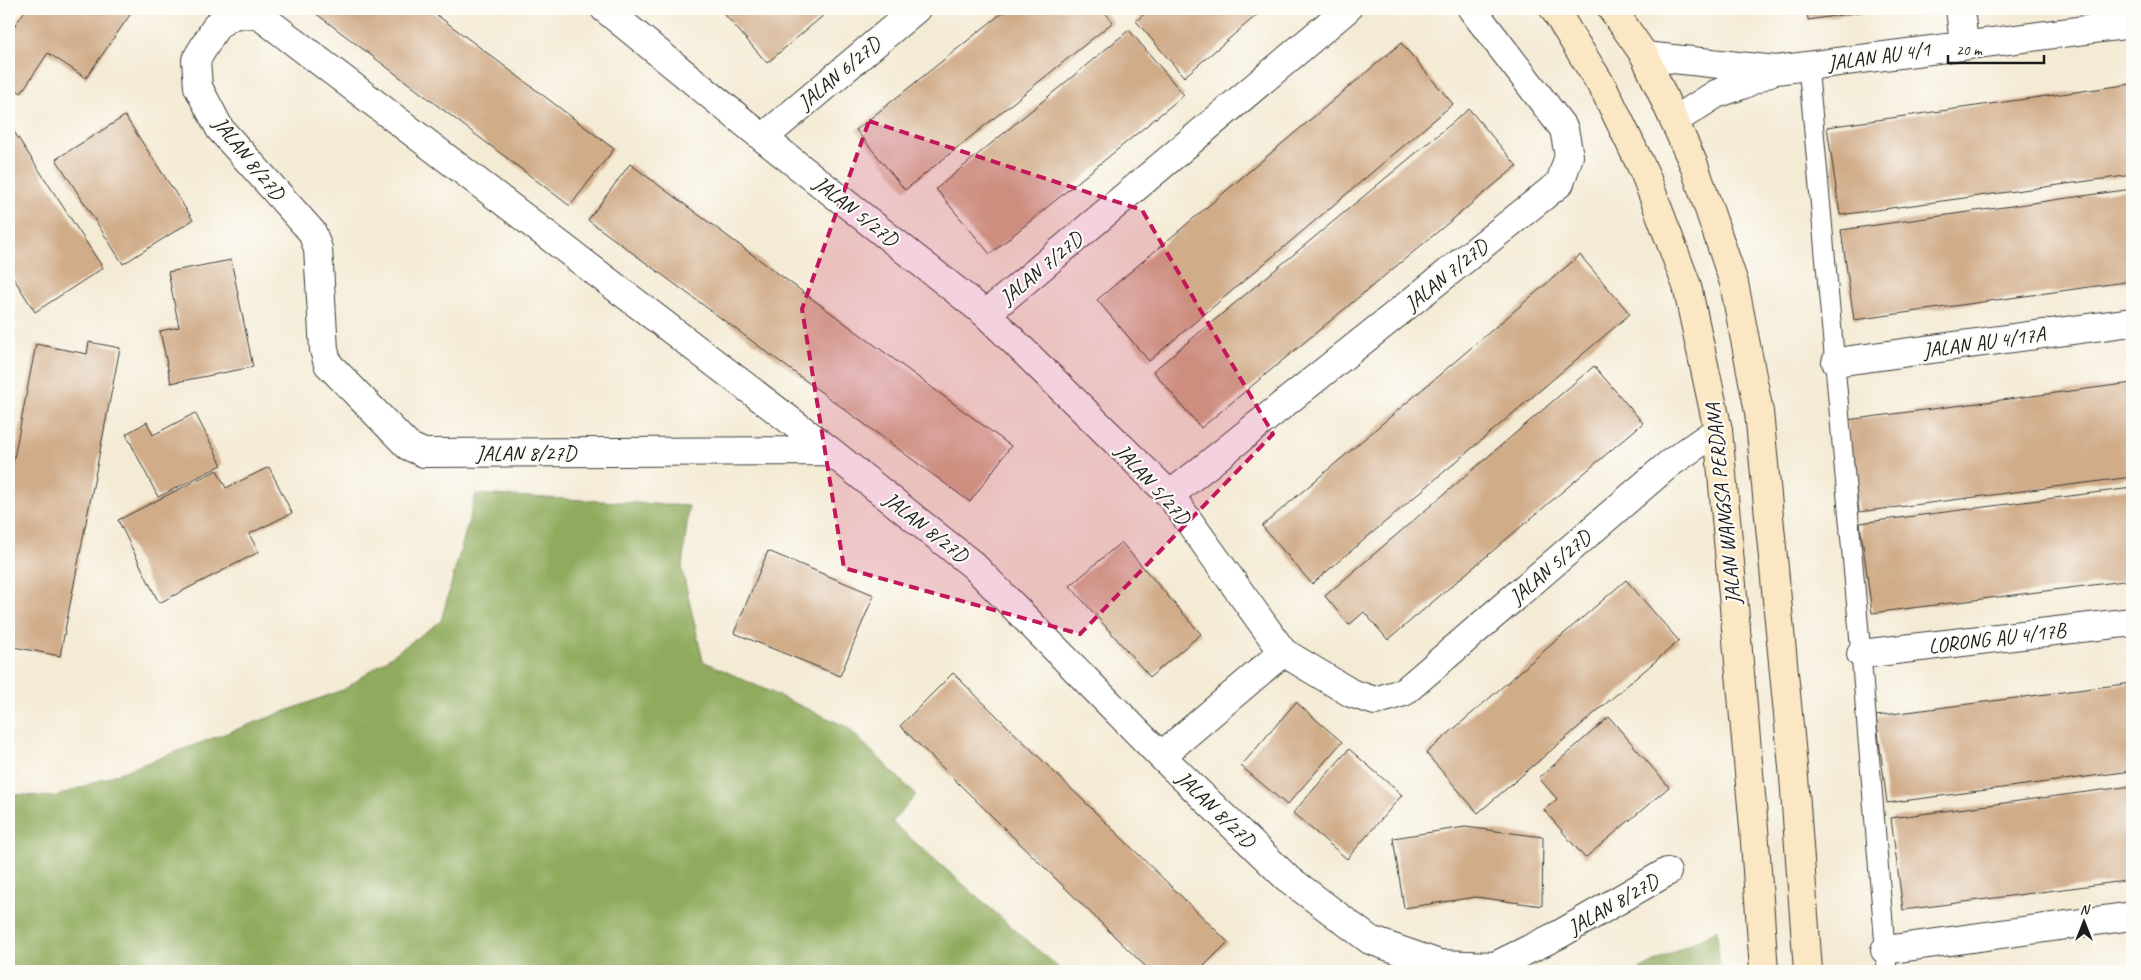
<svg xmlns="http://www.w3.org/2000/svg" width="2141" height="980" font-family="Caveat,sans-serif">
  <rect width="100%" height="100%" fill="#fdfcf7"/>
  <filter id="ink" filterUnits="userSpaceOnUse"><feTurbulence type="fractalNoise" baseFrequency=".02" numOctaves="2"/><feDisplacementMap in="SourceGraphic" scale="10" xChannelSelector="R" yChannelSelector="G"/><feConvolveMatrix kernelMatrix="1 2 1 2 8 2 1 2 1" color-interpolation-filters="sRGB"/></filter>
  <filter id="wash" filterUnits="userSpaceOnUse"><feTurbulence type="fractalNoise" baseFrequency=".0096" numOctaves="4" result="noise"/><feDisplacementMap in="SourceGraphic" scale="20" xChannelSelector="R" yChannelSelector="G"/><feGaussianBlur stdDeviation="1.12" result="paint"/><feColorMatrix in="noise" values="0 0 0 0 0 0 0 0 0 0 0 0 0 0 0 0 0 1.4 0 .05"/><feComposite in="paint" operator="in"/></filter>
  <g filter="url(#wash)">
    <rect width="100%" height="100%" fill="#f4ebd5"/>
    <!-- forest -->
    <path fill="#90ab5d" stroke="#56643c" d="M476,494L689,506L682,569L703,661L847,727L916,795L892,822L1062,971H9V794L55,797L345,689L441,621Z
      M1717,930L1720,971H1637Z"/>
    <g id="blocks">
      <!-- building -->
      <path fill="#d0ac89" d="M26,9H134L86,78L48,53L21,93L9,84V34Z
        M310,9H429L614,149L570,206Z
        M720,9H831L767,63Z
        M1007,9H1102L1113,22L905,190L856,130Z
        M1150,9H1264L1184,77L1136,21Z
        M1807,9H1873V10L1808,20Z
        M1129,30L1184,95L990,254L936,189Z
        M1401,43L1453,104L1149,361L1097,300Z
        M2132,84V175L1840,215L1827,127Z
        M1469,109L1517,166L1201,428L1153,371Z
        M125,116L193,220L123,264L56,159Z
        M9,124L103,268L35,312L9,271Z
        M630,164L1011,446L970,502L588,220Z
        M2132,189V281L1854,320L1841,230Z
        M1580,255L1630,314L1312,584L1262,526Z
        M231,260L253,367L171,383L160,331L179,327L168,272Z
        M89,342L120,348L60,656L9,646V484L36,344L87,354Z
        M1594,366L1643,423L1388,640L1364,612L1349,625L1325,596Z
        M2132,383V477L1859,512L1847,420Z
        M195,413L222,465L158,497L126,434L147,422L153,435Z
        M269,467L292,513L249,534L259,552L159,603L118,520L217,470L226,488Z
        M2132,488V580L1872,613L1860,523Z
        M1121,542L1201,634L1150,677L1070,586Z
        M768,551L874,595L840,676L734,633Z
        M1626,580L1679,641L1478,813L1426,753Z
        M953,673L1228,942L1199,971H1150L900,726Z
        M2132,683V771L1887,803L1876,716Z
        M1296,702L1342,742L1287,805L1241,766Z
        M1609,717L1669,787L1585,858L1544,810L1557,799L1539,778Z
        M1349,749L1402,795L1347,859L1293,813Z
        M2132,786V880L1903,910L1891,818Z
        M1465,827L1543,837L1542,906L1476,897L1404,908L1393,838Z"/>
    </g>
  </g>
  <g filter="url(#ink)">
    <use href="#blocks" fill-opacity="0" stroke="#3c3b38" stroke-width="1"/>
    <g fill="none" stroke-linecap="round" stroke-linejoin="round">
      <defs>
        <path id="lane" d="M1808,65L1861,654L1887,971"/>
        <path id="street" d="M605,9L763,138L986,314L1170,495L1283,652L1351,693L1375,701L1404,692L1669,464L1718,430
          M1960,9L1964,44
          M1645,56L1776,70L2132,24
          M1674,121L1716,94L1742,85L1774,70
          M763,138L916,9
          M986,314L1347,9
          M1836,362L2132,322
          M830,451L424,453L408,446L328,364L324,350L318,249L312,232L220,129L198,87L196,60L217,25L235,14L259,15L830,451L973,565L1161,756L1286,877L1370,940L1439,964L1495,966L1560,934L1667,872
          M1170,495L1560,183L1569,156L1564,129L1472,9
          M1861,654L2132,622
          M1161,756L1283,652
          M1885,950L2132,916"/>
        <path id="secondary" d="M1554,9L1605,91L1645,174L1687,286L1718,430L1754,828L1764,971
          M1612,9L1645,56L1694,165L1734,283L1759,412L1794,777L1808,971"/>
      </defs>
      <!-- lane casing -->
      <use href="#lane" stroke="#3c3b38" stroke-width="21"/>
      <!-- street casing -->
      <use href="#street" stroke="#3c3b38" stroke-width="30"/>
      <!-- secondary casing -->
      <use href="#secondary" stroke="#3c3b38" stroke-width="30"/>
      <!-- lane -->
      <use href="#lane" stroke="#fff" stroke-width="19"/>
      <!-- street -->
      <use href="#street" stroke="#fff" stroke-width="28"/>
      <!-- secondary -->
      <use href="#secondary" stroke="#fbe7c3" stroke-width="28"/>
    </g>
  </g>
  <!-- marked area -->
  <path fill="#c2185b" fill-opacity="0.2" stroke="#c2185b" stroke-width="4" stroke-dasharray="10 6" stroke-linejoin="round" d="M869,121L1142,210L1273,434L1080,634L844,568L802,309Z"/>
  <g text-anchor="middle" stroke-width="4.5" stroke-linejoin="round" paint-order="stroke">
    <!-- street labels -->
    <g font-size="21" fill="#1c1c1c" stroke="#fdfcf7">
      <text transform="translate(1879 56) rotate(-8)" y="7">JALAN AU 4/1</text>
      <text transform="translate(839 73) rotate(-40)" y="7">JALAN 6/27D</text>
      <text transform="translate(249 158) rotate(51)" y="7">JALAN 8/27D</text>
      <text transform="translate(856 211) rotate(38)" y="7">JALAN 5/27D</text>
      <text transform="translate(1041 268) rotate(-40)" y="7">JALAN 7/27D</text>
      <text transform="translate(1446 275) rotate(-39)" y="7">JALAN 7/27D</text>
      <text transform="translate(1984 342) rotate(-8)" y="7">JALAN AU 4/17A</text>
      <text x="526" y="460">JALAN 8/27D</text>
      <text transform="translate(1153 484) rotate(48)" y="7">JALAN 5/27D</text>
      <text transform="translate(1723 504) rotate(-96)" y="7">JALAN WANGSA PERDANA</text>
      <text transform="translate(926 527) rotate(38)" y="7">JALAN 8/27D</text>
      <text transform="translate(1550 567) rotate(-41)" y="7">JALAN 5/27D</text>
      <text transform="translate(1997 638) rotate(-7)" y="7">LORONG AU 4/17B</text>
      <text transform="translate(1216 809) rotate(44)" y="7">JALAN 8/27D</text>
      <text transform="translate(1613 904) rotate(-30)" y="7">JALAN 8/27D</text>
    </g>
  </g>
  <!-- margin -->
  <rect width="2141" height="980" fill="none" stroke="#fdfcf7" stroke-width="30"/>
  <!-- north arrow -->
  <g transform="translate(2084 922)" stroke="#fdfcf7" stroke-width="4" paint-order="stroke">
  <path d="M0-4L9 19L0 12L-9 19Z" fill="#1c1c1c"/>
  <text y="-8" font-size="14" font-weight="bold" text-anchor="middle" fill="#1c1c1c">N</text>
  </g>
  <!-- scale -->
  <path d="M1948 55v8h96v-8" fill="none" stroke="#1c1c1c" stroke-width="2.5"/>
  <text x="1956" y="55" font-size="15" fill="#1c1c1c" stroke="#fdfcf7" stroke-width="4" paint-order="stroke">20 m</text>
</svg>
